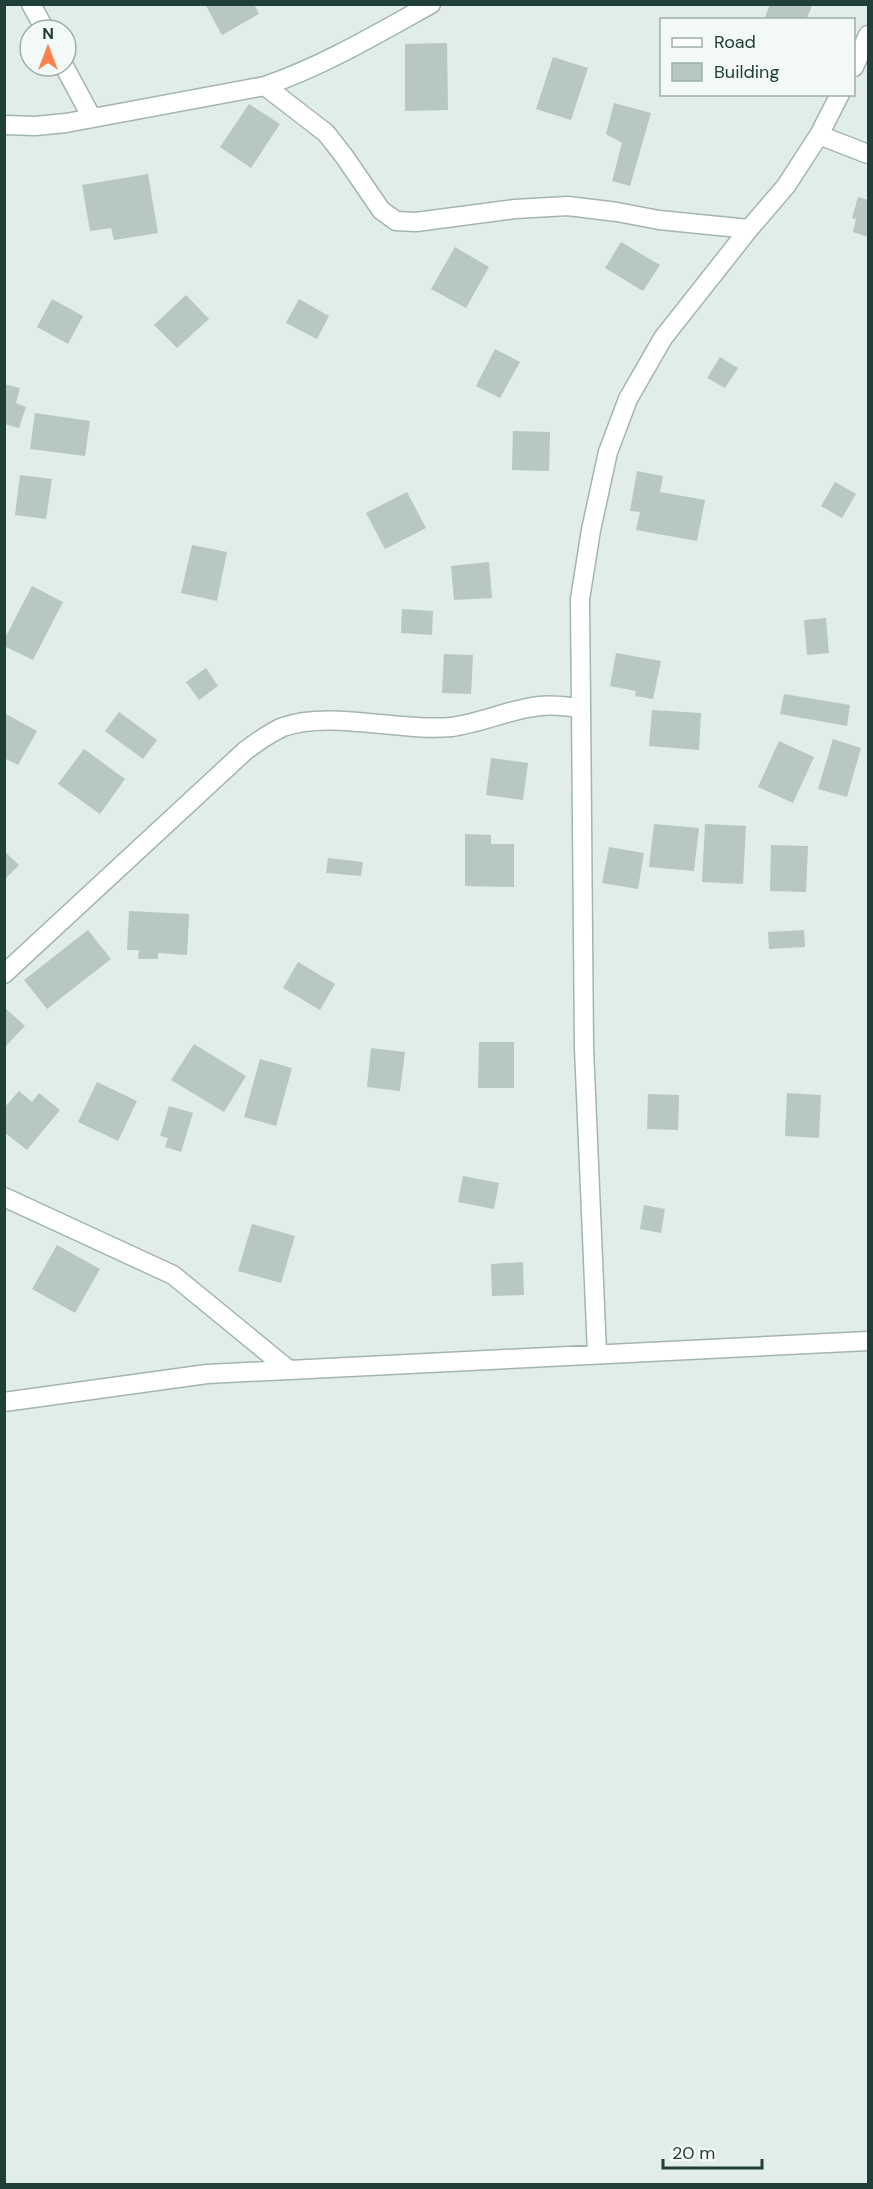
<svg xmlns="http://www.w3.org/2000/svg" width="873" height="2189" font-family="'DM Sans',sans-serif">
  <rect width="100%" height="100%" fill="#e1ede8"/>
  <!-- building -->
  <path fill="#b6c8c1" d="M205,4H254L259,14L222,35Z
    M770,4H809L812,6L806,20H764Z
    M447,43L448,110L405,111V44Z
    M553,57L588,68L571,120L536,109Z
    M614,103L651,113L630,186L612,181L622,143L606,134Z
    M249,104L280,124L251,168L220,147Z
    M148,174L158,233L114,240L111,228L90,231L82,185Z
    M858,197L868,200V237L853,232L856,219L852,218Z
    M621,242L660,265L643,291L605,268Z
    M455,247L489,267L466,308L431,289Z
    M186,295L209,319L177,348L154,325Z
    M52,299L83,316L68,344L37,327Z
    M299,299L329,316L317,339L286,323Z
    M495,349L520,362L500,398L476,386Z
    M720,357L738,368L725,388L707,378Z
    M4,384L20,388L16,403L26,407L19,428L4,424Z
    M35,413L90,421L85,456L30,449Z
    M513,431L550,432L549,471L512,470Z
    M637,471L663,476L660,492L705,500L697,541L636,530L640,512L630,511Z
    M20,475L52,479L46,519L15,515Z
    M835,482L856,494L842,518L821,506Z
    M407,492L426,528L385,549L366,513Z
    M192,545L227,552L217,601L181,593Z
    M489,562L492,598L454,600L451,566Z
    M32,586L63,602L33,660L4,646V640Z
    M402,609L433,611L432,635L401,633Z
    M826,618L829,653L807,655L804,620Z
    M616,653L661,661L653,699L635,696L636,691L610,686Z
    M444,654L473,655L471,694L442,693Z
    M206,668L218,686L199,700L186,682Z
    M784,694L850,705L847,726L780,714Z
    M652,710L701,713L699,750L649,746Z
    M119,712L157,740L143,759L105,731Z
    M4,713L37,731L18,765L4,758Z
    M833,739L861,748L847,797L818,789Z
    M779,741L814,757L793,803L758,787Z
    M84,749L125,779L100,814L58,784Z
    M491,758L528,763L523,800L486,795Z
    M654,824L699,828L694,871L649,867Z
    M705,824L746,826L743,884L702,882Z
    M465,834L491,835V844H514V887L465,886Z
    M771,845L808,846L806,892L770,891Z
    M609,847L644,853L638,889L602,883Z
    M4,851L19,865L4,880Z
    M328,858L363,862L361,876L326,873Z
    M129,911L189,914L187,955L158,953V959H138L139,950H127Z
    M88,930L111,959L47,1009L24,980Z
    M804,930L805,947L769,949L768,932Z
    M298,962L335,984L320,1010L283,988Z
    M4,1007L25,1026L4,1048Z
    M479,1042H514V1088H478Z
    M194,1044L246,1076L224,1112L171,1080Z
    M371,1048L405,1052L400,1091L367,1087Z
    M260,1059L292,1068L276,1126L244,1117Z
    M97,1082L137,1101L118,1141L78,1122Z
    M19,1091L32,1102L39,1093L60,1110L27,1150L4,1132V1108Z
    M787,1093L821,1095L819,1138L785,1136Z
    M648,1094L679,1095L678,1130L647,1129Z
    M169,1106L193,1113L181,1152L165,1147L168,1138L160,1136Z
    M463,1176L499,1183L494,1209L458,1202Z
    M644,1205L665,1209L661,1233L640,1229Z
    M252,1224L295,1236L281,1283L238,1271Z
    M57,1245L100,1269L75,1313L32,1289Z
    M523,1262L524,1295L492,1296L491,1264Z"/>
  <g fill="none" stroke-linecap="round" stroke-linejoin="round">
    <defs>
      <path id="minor" d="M31,4L45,30
        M64,66L92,118
        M854,67L868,35
        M265,86L326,133L344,156L381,210L396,221L416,222L515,209L568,206L617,212L659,220L749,229
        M4,125L35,126L66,123L265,86C323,66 377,34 431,4
        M819,135L868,154
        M4,974L245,751C257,742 269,733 283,727C330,710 400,732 451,727C482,723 510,709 540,706C553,704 568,707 581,708
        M4,1197L173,1275L289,1370
        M597,1353L584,1048L581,708L580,599L591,530L608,452L628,399L663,338L749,229L786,186L819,135L840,94
        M4,1402L207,1374L868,1341"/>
    </defs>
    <!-- minor casing -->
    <use href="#minor" stroke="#a3b5b0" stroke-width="21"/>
    <!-- minor -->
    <use href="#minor" stroke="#fff" stroke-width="18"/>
  </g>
  <!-- border -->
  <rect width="873" height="2189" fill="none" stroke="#203f38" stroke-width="12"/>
  <!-- legend -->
  <rect x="660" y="18" width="195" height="78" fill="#f2f9f6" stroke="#9eafaa" stroke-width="1.5"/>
  <rect x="672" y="38" width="30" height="9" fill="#ffffff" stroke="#9eafaa" stroke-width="1.5"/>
  <text x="714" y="48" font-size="18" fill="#203f38">Road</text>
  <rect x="672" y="63" width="30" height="18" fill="#b6c8c1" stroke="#9eafaa" stroke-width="1.5"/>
  <text x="714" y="78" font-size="18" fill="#203f38">Building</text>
  <!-- north arrow -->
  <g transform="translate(48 48)"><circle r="28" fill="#f2f9f6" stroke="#9eafaa" stroke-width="1.5"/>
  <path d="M0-4.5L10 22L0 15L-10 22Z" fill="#fc8250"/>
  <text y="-9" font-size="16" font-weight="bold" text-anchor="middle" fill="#203f38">N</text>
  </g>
  <!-- scale -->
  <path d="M663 2159v9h99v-9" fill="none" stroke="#203f38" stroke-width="3"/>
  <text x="672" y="2159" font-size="18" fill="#203f38" stroke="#f2f9f6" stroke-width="4.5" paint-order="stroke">20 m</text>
</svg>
